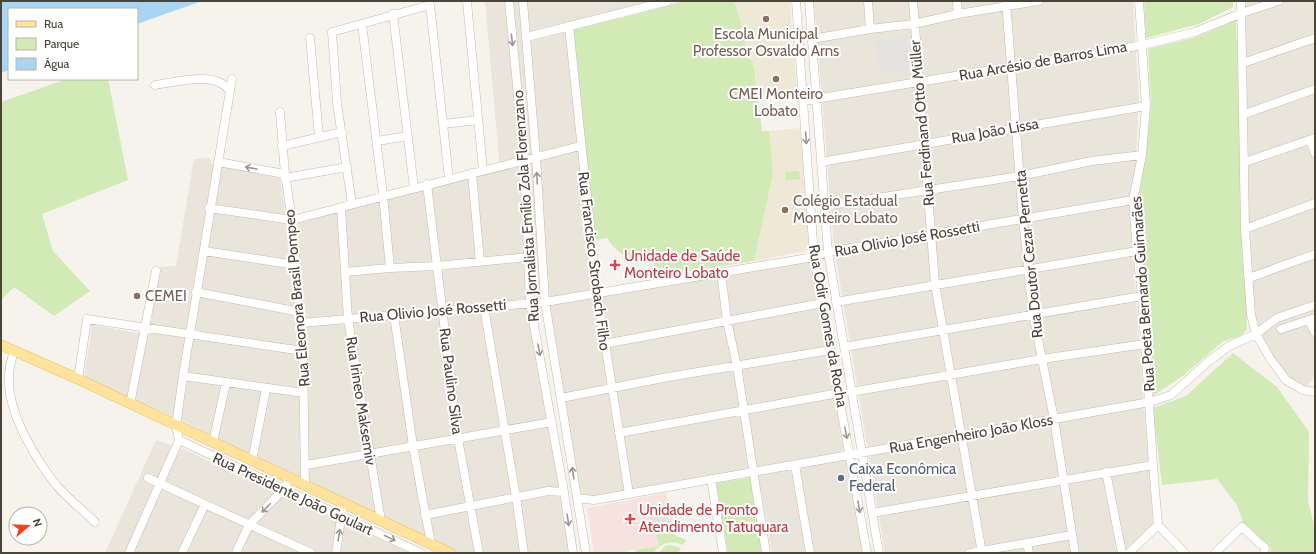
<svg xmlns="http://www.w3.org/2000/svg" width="1316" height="554" font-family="Cabin,sans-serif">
  <rect width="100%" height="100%" fill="#f6f3ec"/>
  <!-- residential -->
  <path fill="#eae5da" d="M485,1H661L567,25L595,292L524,301L304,319L297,223L500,170Z
    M814,1H1133L1139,99L1136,161L1129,204L1153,524L1123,553H885L834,247Z
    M1241,1H1315V377L1303,390L1286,380L1271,360L1251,315Z
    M210,158L211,164L280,178L287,224L298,347L301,477L258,459L183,421L84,378L92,325L149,335L159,267L176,266L194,159Z
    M812,261L844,453L586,498L581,494L549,305Z
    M529,308L570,553H454L307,483L304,325Z
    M156,440L181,448L410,553H105Z
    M847,459L863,553H772L758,475Z"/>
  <!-- education -->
  <path fill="#efe8d6" d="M734,1H790L797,91L759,94L754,67L745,50V35Z
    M800,128L809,250L754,261L773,174L769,131Z"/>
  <!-- medical -->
  <path fill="#f6e3e0" d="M666,493L674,531L656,534L659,546L626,551V553H594L587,508Z"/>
  <!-- green -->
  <path fill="#d2eab5" d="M684,1H734L745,35V50L754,67L762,131H769L773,174L754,261L655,277L653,261C630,259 620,258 607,238L594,240L571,26L625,17Z
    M1144,1H1233V7L1199,24L1146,38Z
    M1236,20L1247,329L1241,336L1222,342L1184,375L1153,396L1138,200L1146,156L1151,105L1148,49L1197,37Z
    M67,79H108L128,180L42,214L53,251L90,291L54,316L14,287L1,300V102Z
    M799,171L800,179L785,180V172Z
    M1233,353L1277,387L1309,432L1308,501L1315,529V553H1270L1271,548L1244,525L1237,505L1217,479L1162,485L1153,408L1186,396Z
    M750,478L762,553H728L716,483Z
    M674,531L676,536L686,540L683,545C671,539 661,543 653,553H636L635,550L659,546L656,534Z
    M670,545L681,548L678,553H658L665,546Z"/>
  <!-- parking -->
  <path fill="#e5e3e0" d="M907,36L911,69L880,74L874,42Z
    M667,505L670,528L654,531L650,509Z"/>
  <!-- water -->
  <path fill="#a9d4f2" d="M1,1H202L137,24V9H9V70L1,73Z"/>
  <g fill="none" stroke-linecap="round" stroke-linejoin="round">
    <defs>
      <path id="minor" d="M509,1L524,160L530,303L564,492L573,553
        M523,1L536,157L545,302L586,553
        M796,1L814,257L867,553
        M809,1L828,252L879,553
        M868,1L870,29
        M913,1L935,284L982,553
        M957,1L958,14
        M1006,1L1023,220L1033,314L1054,419L1075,553
        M1139,1L1146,106L1142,155L1133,200L1137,251L1142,296L1153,465L1158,525L1185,553
        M1241,1L1245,229L1251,315L1256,334L1271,360L1286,380L1303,390L1315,392
        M467,2L483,170
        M393,14L414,188
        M362,24L383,195L390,268
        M569,26L597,293L629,494
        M527,37L668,1
        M310,38L319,137
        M812,39L870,29L914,24L958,14L1038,1
        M1243,63L1315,38
        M155,85C177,82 216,70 230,91
        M803,101L1143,45L1195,32L1242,13L1278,1
        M280,112L285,174L292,220L303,351L305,484
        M1245,114L1315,89
        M443,124L478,120
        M1310,140L1315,153
        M377,141L408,136
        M282,146L342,132
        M218,162L285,174
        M821,162L1146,106
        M1245,162L1315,138
        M472,173L480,262
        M285,178L347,167
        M427,184L458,439L479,553
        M352,204L337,103L332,32L430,5L449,179
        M825,206L1020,176L1092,161L1142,155
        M209,208L292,220L580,146
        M341,208L348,319L381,521
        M1245,229L1315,203
        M204,251L296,265
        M345,272L390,268L437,266L528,257
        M721,272L727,321L737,366L766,553
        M1249,278L1315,254
        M196,292L300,312
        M836,302L1137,251
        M484,307L516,497L524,553
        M394,315L413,446L431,544
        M1308,320L1315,332
        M301,323L545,302L814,257L828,252L1133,200
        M1281,329L1315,318
        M604,344L823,303
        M844,347L1142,296
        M14,351C11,361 8,371 9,381C9,415 36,460 57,486C68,499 83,510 95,522
        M183,376L304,393
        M78,379L87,319L303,351
        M851,392L1042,359L1145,344
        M561,398L668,377L831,350
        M130,404L156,271
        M619,433L839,393
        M179,440L176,426L183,376L232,79
        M179,440L421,553
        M213,442L226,383
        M252,461L266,389
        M306,465L552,422
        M795,465L810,553
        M1106,472L1122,553
        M148,478L311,553
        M711,479L723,553
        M577,498L594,500L1150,402L1171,395L1209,361L1229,346L1256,334L1277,318L1315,305
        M872,513L1153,465
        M425,515L548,491L564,492
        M1027,543L1029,553
        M129,553L179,440
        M182,553L205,504
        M236,553L249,525L284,489L290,478
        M336,553L343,504
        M970,553L1072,535
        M1129,553L1158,525
        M1215,553L1242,527L1265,548L1264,553"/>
      <path id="major" d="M1,345L78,379L450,553"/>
    </defs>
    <!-- minor casing -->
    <use href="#minor" stroke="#c2bbae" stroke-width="9"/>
    <!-- major casing -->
    <use href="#major" stroke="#e6c16a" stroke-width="11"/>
    <!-- minor -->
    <use href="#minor" stroke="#fff" stroke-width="8"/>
    <!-- major -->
    <use href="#major" stroke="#ffe39c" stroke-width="10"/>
  </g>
  <!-- one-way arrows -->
  <defs><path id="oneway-shaft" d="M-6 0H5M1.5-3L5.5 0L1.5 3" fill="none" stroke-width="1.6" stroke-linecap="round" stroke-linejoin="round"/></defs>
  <g stroke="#9c9892">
    <use href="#oneway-shaft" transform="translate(512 40) rotate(84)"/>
    <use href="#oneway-shaft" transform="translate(806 138) rotate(86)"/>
    <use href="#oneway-shaft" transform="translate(251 168) rotate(-170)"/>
    <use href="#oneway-shaft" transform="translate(537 178) rotate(-93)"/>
    <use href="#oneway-shaft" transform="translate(539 350) rotate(80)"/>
    <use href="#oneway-shaft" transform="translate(846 433) rotate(80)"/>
    <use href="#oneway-shaft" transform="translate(573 473) rotate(-99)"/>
    <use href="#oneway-shaft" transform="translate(859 507) rotate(80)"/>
    <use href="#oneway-shaft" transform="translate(266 508) rotate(134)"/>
    <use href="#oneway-shaft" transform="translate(568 520) rotate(82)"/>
    <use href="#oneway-shaft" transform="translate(339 535) rotate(-81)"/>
    <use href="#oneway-shaft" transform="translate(390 538) rotate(25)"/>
  </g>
  <!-- markers -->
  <g fill="#8d6e63" stroke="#fff" stroke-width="1.5">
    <circle cx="766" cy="19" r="4"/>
    <circle cx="776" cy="79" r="4"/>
    <circle cx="785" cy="210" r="4"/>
    <circle cx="137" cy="296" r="4"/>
  </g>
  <g fill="#e0444e" stroke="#fff" stroke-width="1.5">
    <path d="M613 259h4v4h4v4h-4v4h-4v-4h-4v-4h4z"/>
    <path d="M628 513h4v4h4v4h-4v4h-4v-4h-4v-4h4z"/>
  </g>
  <circle fill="#5c6f8a" stroke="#fff" stroke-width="1.5" cx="841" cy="478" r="4"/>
  <g text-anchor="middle" stroke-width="4" stroke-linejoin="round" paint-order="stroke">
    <!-- education labels -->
    <g font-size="15" fill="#785e54" stroke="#fff">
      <text x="766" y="39">Escola Municipal<tspan x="766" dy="17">Professor Osvaldo Arns</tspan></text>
      <text x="776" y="99">CMEI Monteiro<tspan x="776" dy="17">Lobato</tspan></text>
      <text x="793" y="206" text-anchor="start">Colégio Estadual<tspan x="793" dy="17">Monteiro Lobato</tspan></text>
      <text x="145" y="301" text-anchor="start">CEMEI</text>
    </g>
    <!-- street labels -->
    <g font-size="15" fill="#4b4439" stroke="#fff">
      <text transform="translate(1043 61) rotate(-10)" y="5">Rua Arcésio de Barros Lima</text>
      <text transform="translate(922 123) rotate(-95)" y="5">Rua Ferdinand Otto Müller</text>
      <text transform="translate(995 131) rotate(-10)" y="5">Rua João Lissa</text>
      <text transform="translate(526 206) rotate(-94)" y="5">Rua Jornalista Emílio Zola Florenzano</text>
      <text transform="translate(907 239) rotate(-10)" y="5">Rua Olivio José Rossetti</text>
      <text transform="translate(1029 254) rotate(-96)" y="5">Rua Doutor Cezar Pernetta</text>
      <text transform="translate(594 261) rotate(83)" y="5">Rua Francisco Strobach Filho</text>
      <text transform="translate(1143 294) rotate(-94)" y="5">Rua Poeta Bernardo Guimarães</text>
      <text transform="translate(297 298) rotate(-95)" y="5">Rua Eleonora Brasil Pompeo</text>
      <text transform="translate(433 311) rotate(-5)" y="5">Rua Olivio José Rossetti</text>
      <text transform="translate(828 326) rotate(80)" y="5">Rua Odir Gomes da Rocha</text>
      <text transform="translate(451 381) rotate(83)" y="5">Rua Paulino Silva</text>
      <text transform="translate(361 401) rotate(81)" y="5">Rua Irineo Maksemiv</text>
      <text transform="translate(971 434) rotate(-10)" y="5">Rua Engenheiro João Kloss</text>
      <text transform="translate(293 494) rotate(25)" y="5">Rua Presidente João Goulart</text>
    </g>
    <!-- health labels -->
    <g font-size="15" fill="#be3a42" stroke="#fff" text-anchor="start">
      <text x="624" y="261">Unidade de Saúde<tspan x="624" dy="17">Monteiro Lobato</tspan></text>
      <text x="639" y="515">Unidade de Pronto<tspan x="639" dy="17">Atendimento Tatuquara</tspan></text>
    </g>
    <!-- service labels -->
    <g font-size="15" fill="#4e5e75" stroke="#fff" text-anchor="start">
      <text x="849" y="474">Caixa Econômica<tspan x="849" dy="17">Federal</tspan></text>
    </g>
  </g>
  <!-- border -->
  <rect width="1316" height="554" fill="none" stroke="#4b4439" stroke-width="4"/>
  <!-- legend -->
  <rect x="8" y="8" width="130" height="72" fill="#ffffff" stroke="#b7b4b0"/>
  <rect x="16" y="21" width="20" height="6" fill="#ffe39c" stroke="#b7b4b0"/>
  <text x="44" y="28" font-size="12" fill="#4b4439">Rua</text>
  <rect x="16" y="38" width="20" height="12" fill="#d2eab5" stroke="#b7b4b0"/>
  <text x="44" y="48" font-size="12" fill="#4b4439">Parque</text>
  <rect x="16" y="58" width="20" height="12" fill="#a9d4f2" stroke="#b7b4b0"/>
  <text x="44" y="68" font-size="12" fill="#4b4439">Água</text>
  <!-- north arrow -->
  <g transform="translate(28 526) rotate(71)"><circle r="19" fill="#ffffff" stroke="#b7b4b0"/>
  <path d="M0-3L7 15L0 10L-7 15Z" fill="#fc3f1d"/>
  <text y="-6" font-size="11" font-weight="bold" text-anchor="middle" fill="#4b4439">N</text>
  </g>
</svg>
